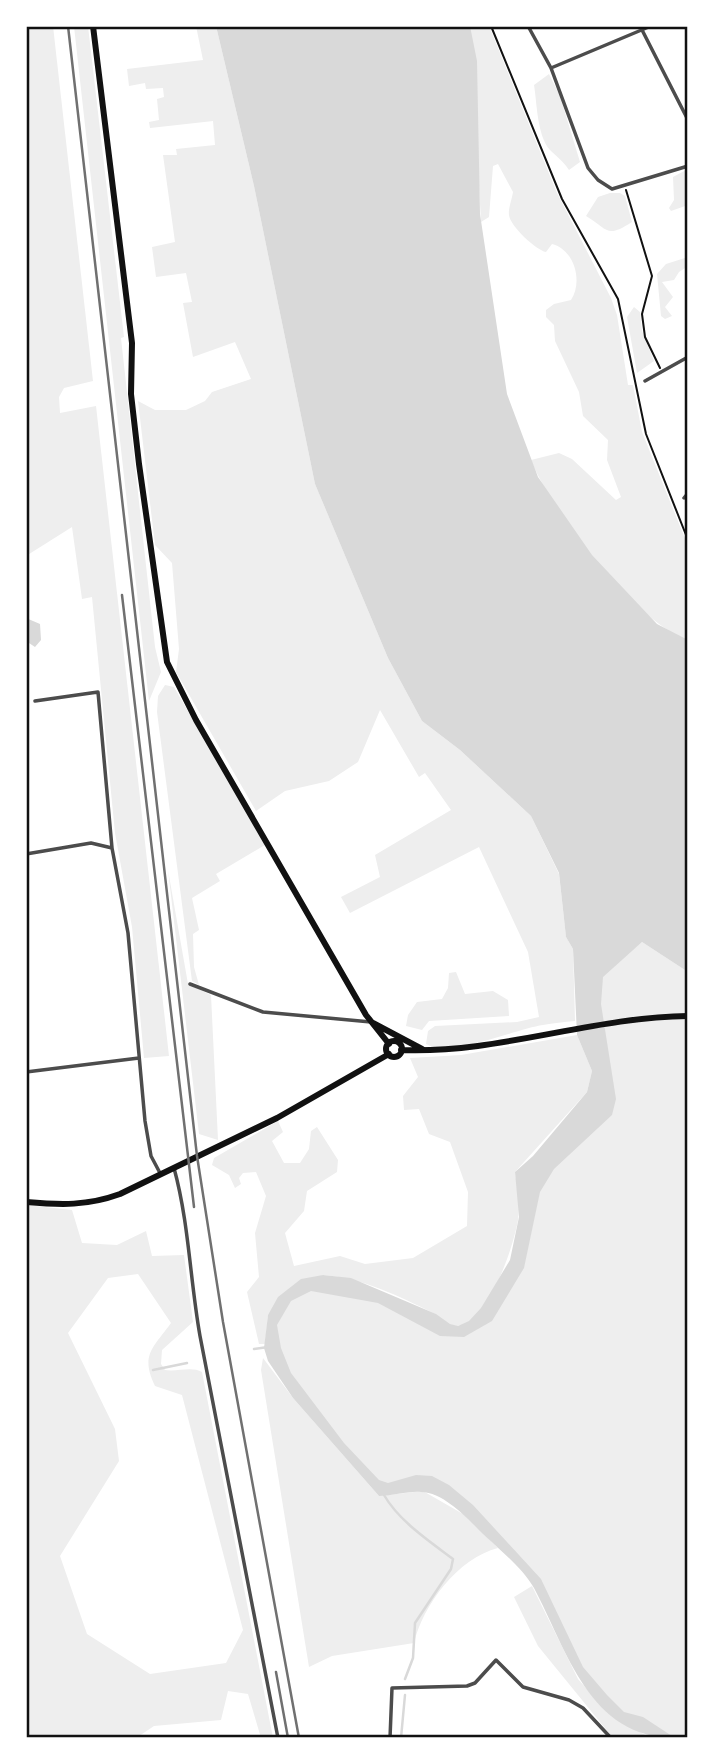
<svg xmlns="http://www.w3.org/2000/svg" width="714" height="1764" font-family="'Fira Sans',sans-serif">
  <rect width="100%" height="100%" fill="#fff"/>
  <!-- green -->
  <path fill="#eee" fill-rule="evenodd" d="M26,26H53L93,381L64,388L59,397L60,413L96,406L169,1056L144,1058L132,927L115,833L92,597L82,599L72,527L26,556Z
    M74,26H88L124,337L121,338L155,647L161,672L149,701Z
    M196,26H216L254,186L315,484L388,658L422,721L460,750L531,816L559,874L566,937L573,949L575,1021C564,1022 553,1023 543,1025C515,1029 451,1058 426,1044L428,1031L435,1026L517,1022L539,1017L528,952L479,847L350,913L341,897L380,877L375,855L451,810L425,773L419,777L380,710L358,762L329,781L285,791L256,811L176,672L179,649L172,563L155,545L138,401L155,410H186L205,401L212,392L251,379L235,342L193,357L183,303L192,302L186,273L156,277L152,247L175,242L163,155H177L176,149L215,145L213,121L150,128L149,122L159,120L157,99L164,97L163,88L146,89L145,83L129,86L127,69L203,60Z
    M470,26H489L557,193L611,298L617,315L628,385H633L642,432L688,546V640C636,623 551,511 531,460L559,453L572,459L616,500L621,497L607,460L608,440L583,416L579,392L555,341L554,325L546,317V310L554,304L571,300C583,282 575,250 552,244L546,252C536,250 510,226 509,215C508,209 512,199 513,192L498,164L493,166L489,217L481,222Z
    M549,74L560,96L580,162L569,170C563,161 557,157 550,150C537,136 537,103 534,85Z
    M688,169V205L671,211L669,208L674,200L673,177Z
    M610,193H620L625,196L632,222C606,239 608,229 586,216L598,197Z
    M688,257V266L679,272L674,280L662,282L673,297L665,307L672,316L665,319L661,316L657,274L666,264Z
    M634,307L640,312L642,331L654,361L637,373L627,317Z
    M165,685L174,687L265,845L216,874L220,881L192,898L199,930L193,934L194,967L199,985L192,981L157,712L158,696Z
    M168,870L188,984L211,995L218,1140L199,1134Z
    M642,942L688,972V1738H667L618,1713L578,1670L535,1583L453,1498L429,1488L381,1491L277,1365L274,1322L299,1288L344,1284L442,1332L468,1329L506,1288L529,1198L599,1103L587,987Z
    M456,972L465,994L493,991L508,1000L509,1016L429,1021L422,1030L406,1026L408,1015L417,1002L442,999L448,988L449,973Z
    M577,1035L592,1071L587,1092L515,1172C517,1187 520,1205 518,1220C514,1245 488,1325 457,1326C448,1326 441,1317 433,1313C399,1296 362,1278 323,1275L268,1315L265,1344H259L247,1292L259,1277L255,1233L266,1196L256,1172L243,1173L239,1178L241,1184L235,1188L229,1175L212,1165L214,1158L278,1121L283,1132L272,1141L284,1163H300L309,1149L311,1131L317,1127L338,1160L337,1172L307,1191L304,1211L285,1233L294,1266L340,1256L365,1264L413,1258L467,1226L468,1192L450,1142L429,1134L419,1109L404,1110L403,1096L418,1077L410,1058L461,1055Z
    M26,1205L72,1210L82,1243L117,1245L146,1231L152,1256L184,1255L193,1322L162,1350L161,1364L165,1370C177,1372 192,1366 202,1372L273,1738H261L248,1694L228,1691L221,1720L154,1726L136,1738H26ZM138,1274L171,1323C153,1348 140,1355 155,1386L182,1395L243,1630L226,1663L150,1674L87,1634L60,1556L119,1461L115,1429L68,1333L108,1278Z
    M263,1358L293,1398L379,1496L423,1491L463,1514L498,1548C458,1558 423,1605 414,1643L332,1656L309,1667L261,1370Z
    M532,1586L578,1679L606,1711L650,1738H613L538,1646L514,1597Z"/>
  <!-- water -->
  <path fill="#d9d9d9" d="M216,26H470L477,61L480,214L507,394L538,477L592,555L657,624L688,640V972L642,942L603,977L601,1004L616,1099L612,1115L554,1169L540,1192L524,1268L492,1321L464,1337L440,1336L378,1303L311,1291L291,1301L277,1325L281,1348L291,1373L344,1443L379,1480L388,1483L416,1475L432,1476L449,1485L473,1505L541,1579L583,1667L607,1695L624,1712L643,1717L675,1738C589,1738 567,1650 534,1588C521,1565 493,1545 475,1526C462,1513 441,1492 421,1492C408,1491 393,1496 379,1496L293,1398L268,1361L264,1348L268,1315L278,1297L301,1279L323,1275L351,1278L436,1314L450,1324L458,1326L469,1321L481,1308L510,1260L519,1217L515,1172L533,1156L587,1092L592,1071L577,1035L573,949L566,937L559,873L531,816L460,750L422,721L388,658L315,484L254,186Z
    M26,618L40,624L41,640L35,647L26,641Z"/>
  <g fill="none" stroke-linecap="round" stroke-linejoin="round">
    <!-- stream -->
    <path stroke="#d9d9d9" stroke-width="2.5" d="M254,1349L268,1347
      M153,1370L187,1363
      M384,1495C399,1521 429,1541 453,1559L451,1569L415,1623L413,1658L405,1679
      M401,1738L405,1695"/>
    <!-- path -->
    <path stroke="#111" stroke-width="2" d="M491,26L562,199L618,299L646,434L688,540
      M626,190L652,276L642,314L645,337L660,368"/>
    <!-- minor -->
    <path stroke="#4c4c4c" stroke-width="3.5" d="M528,26L551,68L588,168L598,180L612,189L688,166
      M640,26L688,120
      M551,68L651,26
      M645,381L688,357
      M684,498L688,493
      M35,701L98,692L112,848L128,933L145,1121L151,1156L160,1173
      M26,854L91,843L112,848
      M190,984L263,1012L371,1022
      M26,1072L139,1058
      M174,1168C189,1223 190,1280 200,1336C225,1470 251,1604 278,1738
      M390,1738L392,1688L467,1686L475,1683L496,1660L523,1687L569,1700L583,1708L611,1738"/>
    <!-- primary -->
    <path stroke="#111" stroke-width="6" d="M93,26L132,343L131,394L139,464L167,662L196,720L366,1015L389,1044
      M373,1023L422,1049
      M386 1049a8 8 0 1 1 16 0a8 8 0 1 1-16 0Z
      M401,1050C498,1054 591,1017 688,1016
      M26,1202C61,1205 87,1206 120,1194L277,1118L389,1054"/>
    <!-- rail -->
    <path stroke="#707070" stroke-width="2.5" d="M68,26L197,1156L223,1322L299,1738
      M122,595L194,1207
      M276,1672L288,1738"/>
  </g>
  <!-- border -->
  <rect width="714" height="1764" fill="none" stroke="#ffffff" stroke-width="56"/>
  <rect x="28" y="28" width="658" height="1708" fill="none" stroke="#111" stroke-width="2.5"/>
</svg>
